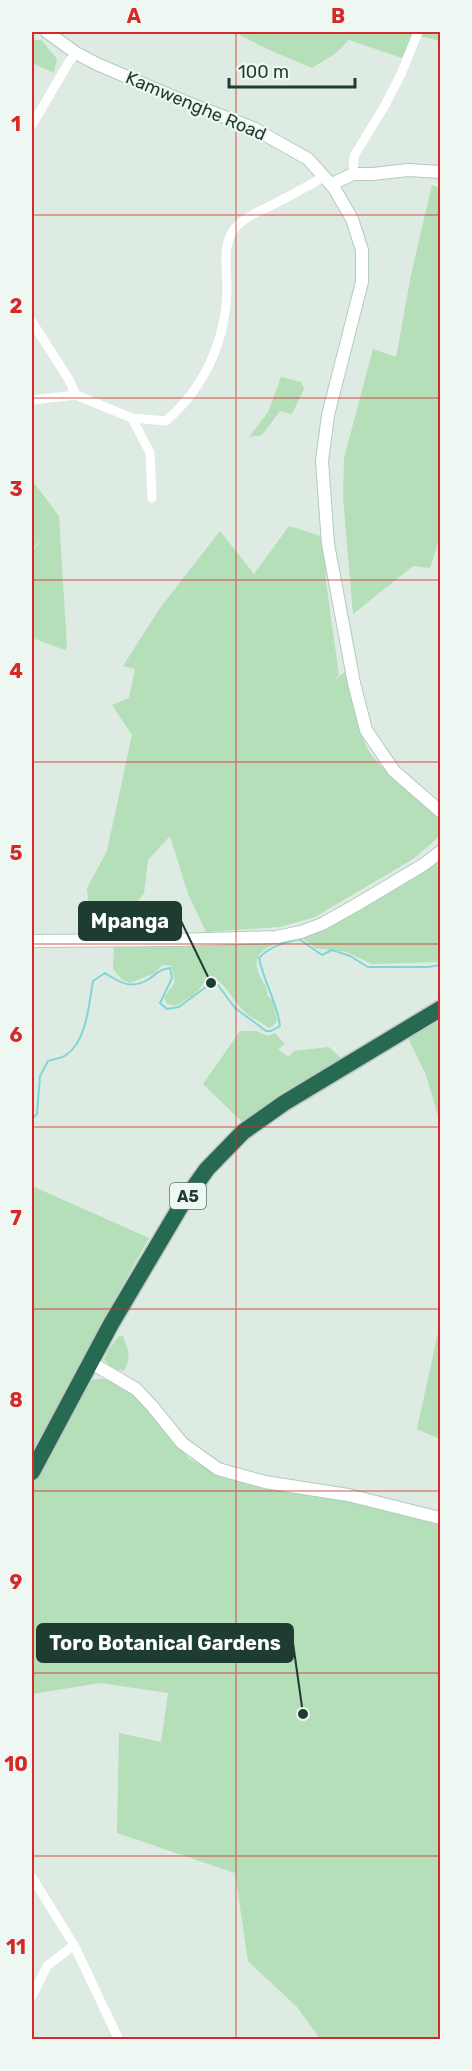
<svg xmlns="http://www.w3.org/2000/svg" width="472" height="2071" font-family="Rubik,sans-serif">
  <rect width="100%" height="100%" fill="#deebe3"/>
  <!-- green -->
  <path fill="#b4dfb9" d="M234,32H440V41L415,35L402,58L349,40L336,53L312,68L267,49Z
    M32,40H41L57,59L54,73L32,63Z
    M432,185L440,188V537L430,568L413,566L353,614L343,498L344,458L373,349L396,357L411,275Z
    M281,377L301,382L304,389L292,414L280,411L262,435L249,437L268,412Z
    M32,480L59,516L67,647L65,650L32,638V552L43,537L32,550Z
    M289,526L324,537L326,582L339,675L331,684L349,668C353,693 356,721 366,746C374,764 422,806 440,816V836L413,859L315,917L280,927L206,932L188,894L170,836L148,860L144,893L126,918L121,931L92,935L87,888L107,851L132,735L112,705L129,698L135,669L123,666L160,608L220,531L254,574Z
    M440,849V962L372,964L346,952L315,948L301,937C280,942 244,948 261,978C264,985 268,987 267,995L273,1001L277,1021L273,1026L268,1028C261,1021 252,1019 245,1012C234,1002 228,988 216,979H206C199,993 188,999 175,1006L167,1004L164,998L175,982L171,966L163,965L153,974L130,983L122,980L113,969L114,945L240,941L322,923Z
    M440,1019V1123L426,1075L407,1036Z
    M240,1031H256L268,1036L275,1033L285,1044L278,1049L288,1057L294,1051L329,1047L342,1059L283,1092L242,1122L203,1084Z
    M32,1186L149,1238L103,1320L32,1453Z
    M440,1323V1439L417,1429Z
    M119,1336H123C128,1350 132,1357 124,1371L114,1369L104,1360L108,1350Z
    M94,1379H107L133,1394L189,1459L217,1473L266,1489L345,1500L440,1524V2039H320L297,2007L248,1961L235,1873L117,1833L119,1733L161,1742L168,1693L100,1683L32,1694V1478L85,1387Z"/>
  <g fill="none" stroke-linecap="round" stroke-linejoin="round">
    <!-- stream -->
    <path stroke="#80d6d6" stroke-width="2" d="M32,1119L37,1114L40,1076L48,1061C54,1059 62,1058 66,1055C87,1042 89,1002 93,981L105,973C120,983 132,990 149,979C158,973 157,970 170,968L172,978L160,1003L167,1009L179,1007L211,983L218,985L235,1008L266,1031H271L280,1026C277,1001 264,983 259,958C270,946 284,943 299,939L322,955L332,950L350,956L368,967H428L440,965"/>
    <defs>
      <path id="secondary" d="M47,32L76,53L97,64L183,101L253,128L308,159L334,188L352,219L362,250V282L328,415L322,461L328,544L354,683L366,730L394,771L440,811
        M332,184L353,174H373L408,170L440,172
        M32,941L176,940L276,937L301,932L322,924L356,905L423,865L440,852
        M90,1362L136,1389L152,1406L182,1443L218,1469L265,1482L348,1495L440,1518"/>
      <path id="highway" d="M32,1472L111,1324L182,1204L207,1169L243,1132L284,1103L440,1009"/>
    </defs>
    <!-- secondary casing -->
    <use href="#secondary" stroke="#b0ccbd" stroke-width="14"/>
    <!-- highway casing -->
    <use href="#highway" stroke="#c0c8c5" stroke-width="19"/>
    <!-- street -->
    <path stroke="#fff" stroke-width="9" d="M32,125L69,62L76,53
      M353,174L354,156L384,107L401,74L418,32
      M32,322L68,378L76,395
      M32,400L76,395L132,418L150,453L152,498
      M132,418L166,421C204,388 225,342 227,292C228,271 220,243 237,226C246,216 261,211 272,205C290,196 308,186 325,176
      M32,1877L74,1945L119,2040
      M32,1996L47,1966L74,1945"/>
    <!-- secondary -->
    <use href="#secondary" stroke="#fff" stroke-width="12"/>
    <!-- highway -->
    <use href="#highway" stroke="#276a52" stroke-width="16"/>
  </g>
  <!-- grid -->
  <path fill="none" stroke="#d62828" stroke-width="1.5" stroke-opacity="0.55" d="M236,32V2040M32,215H440M32,398H440M32,580H440M32,762H440M32,944H440M32,1127H440M32,1309H440M32,1491H440M32,1673H440M32,1856H440"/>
  <g text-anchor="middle" stroke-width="4.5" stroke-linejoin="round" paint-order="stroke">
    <!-- shield labels -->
    <rect fill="#eef7f1" stroke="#5c7469" stroke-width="1.5" x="170" y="1183" width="36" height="26" rx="4.5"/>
    <g font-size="16" font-weight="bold" fill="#1e3c2f">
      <text x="188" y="1202">A5</text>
    </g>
    <!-- street labels -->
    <g font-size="18" fill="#1e3c2f" stroke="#eef7f1">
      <text transform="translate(196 106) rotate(23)" y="6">Kamwenghe Road</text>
    </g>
  </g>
  <!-- callouts -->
  <path fill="none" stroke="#1e3c2f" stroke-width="2" d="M211 983L181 921M303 1714L293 1643"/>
  <g fill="#1e3c2f" stroke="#eef7f1" stroke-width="2">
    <circle cx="211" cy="983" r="6"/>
    <circle cx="303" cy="1714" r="6"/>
  </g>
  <g fill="#1e3c2f" stroke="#1e3c2f" stroke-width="2">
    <rect x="79" y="902" width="102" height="38" rx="6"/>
    <rect x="37" y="1624" width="256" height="38" rx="6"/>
  </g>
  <g font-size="20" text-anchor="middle" font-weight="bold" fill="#fff">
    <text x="130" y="928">Mpanga</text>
    <text x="165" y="1650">Toro Botanical Gardens</text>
  </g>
  <!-- border -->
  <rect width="472" height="2071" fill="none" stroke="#eef7f1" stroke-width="66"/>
  <!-- scale -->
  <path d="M229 78v9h126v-9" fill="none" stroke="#1e3c2f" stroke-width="3"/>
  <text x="238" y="78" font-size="18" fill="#1e3c2f" stroke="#eef7f1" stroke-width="4.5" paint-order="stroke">100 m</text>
  <rect x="33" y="33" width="406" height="2005" fill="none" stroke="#d62828" stroke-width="2"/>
  <g font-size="20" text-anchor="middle" font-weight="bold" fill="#d62828">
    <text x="134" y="23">A</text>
    <text x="338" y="23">B</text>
    <text x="16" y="131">1</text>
    <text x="16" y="313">2</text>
    <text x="16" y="496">3</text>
    <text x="16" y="678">4</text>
    <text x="16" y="860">5</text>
    <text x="16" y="1042">6</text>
    <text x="16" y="1225">7</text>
    <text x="16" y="1407">8</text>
    <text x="16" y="1589">9</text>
    <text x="16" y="1771">10</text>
    <text x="16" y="1954">11</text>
  </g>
</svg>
